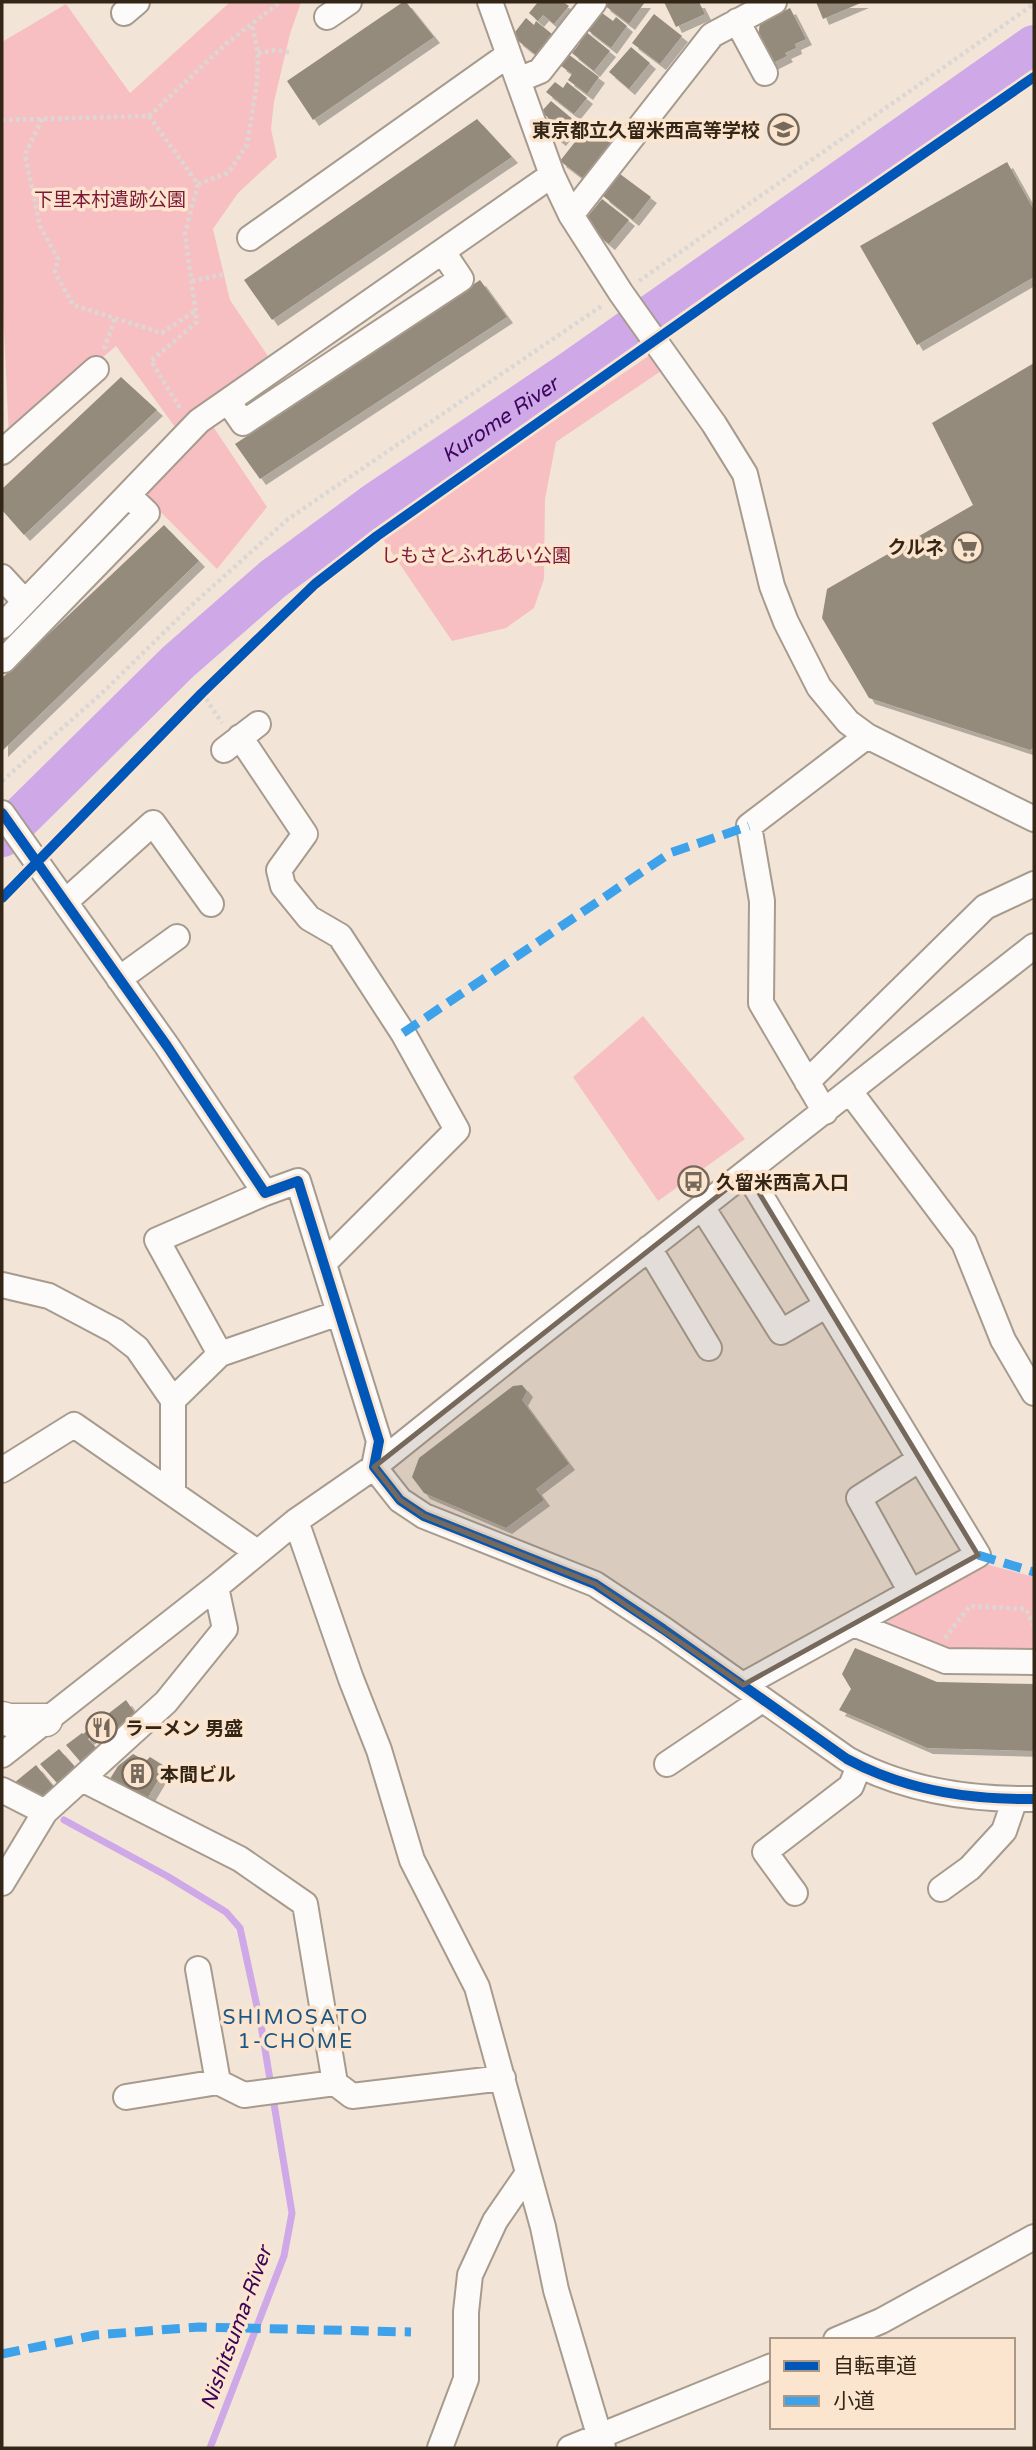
<svg xmlns="http://www.w3.org/2000/svg" width="1036" height="2450" font-family="'Varela Round','Noto Sans JP',sans-serif">
  <defs>
    <filter id="shadow"><feDropShadow dx="6" dy="6" stdDeviation="0" flood-color="#0004"/></filter>
  </defs>
  <rect width="100%" height="100%" fill="#f2e5d8"/>
  <!-- green -->
  <path fill="#f8bfc3" d="M230,2H301L290,34L274,102L271,129L277,157L238,193L213,229L230,300L272,362L201,407L175,427L116,346L9,438L2,288V42L66,4L130,93Z
    M650,355L661,371L556,442L545,499L544,579L534,608L506,628L452,641L382,538Z
    M210,422L267,507L217,569L141,492Z
    M643,1016L745,1139L658,1201L573,1077Z
    M982,1563L1034,1577V1659L947,1657L867,1625Z"/>
  <g fill="none" stroke-linecap="round" stroke-linejoin="round">
    <!-- stream -->
    <path stroke="#cea8e7" stroke-width="7" d="M64,1820L167,1876L226,1912L240,1928L261,2025L292,2213L284,2256L210,2448"/>
    <!-- river -->
    <path stroke="#cea8e7" stroke-width="42" id="s1" d="M2,836L178,662L273,579L376,503L571,372L1034,46"/>
  </g>
  <!-- building -->
  <path fill="#948b7c" filter="url(#shadow)" d="M403,2H406L434,37L313,120L287,81Z
    M538,2H563L569,6L554,24L543,15L538,21L529,13Z
    M606,2H645L629,24L604,5Z
    M664,2H699L705,14L676,27Z
    M816,2H863L823,19Z
    M790,8L806,39L795,44L796,48L785,53L787,56L771,64L758,37L760,23Z
    M602,13L613,21L616,17L627,26L611,48L585,28L595,14L599,17Z
    M654,14L682,36L660,64L632,43Z
    M526,18L534,25L536,21L552,34L536,55L517,40L515,32Z
    M585,31L610,51L594,71L572,53L580,43L577,41Z
    M631,47L650,63L629,89L609,72Z
    M568,54L599,77L587,94L568,80L572,74L560,65Z
    M555,82L563,88L567,82L587,98L574,114L546,92Z
    M551,101L575,121L560,140L548,131L551,127L546,123L550,119L541,112Z
    M477,119L512,157L272,320L244,280Z
    M590,123L613,141L584,179L560,161Z
    M1007,162L1034,210V277L917,345L860,246Z
    M620,174L651,197L633,220L603,196Z
    M602,199L629,220L609,244L592,230L588,216Z
    M480,280L507,317L260,479L235,444Z
    M1034,363V747L1030,750L869,698L822,618L827,589L973,505L932,423Z
    M121,377L157,410L24,535L2,510V489Z
    M164,525L199,561L2,751V678Z
    M522,1385L527,1391L522,1400L569,1464L536,1489L544,1500L506,1528L424,1493L412,1477L419,1458L513,1386Z
    M855,1648L937,1682L1034,1684V1751L927,1748L839,1710L851,1689L842,1674Z
    M126,1700L137,1716L102,1743L91,1727Z
    M87,1731L92,1736L88,1739L100,1752L84,1766L66,1745L82,1733L83,1734Z
    M59,1749L75,1767L57,1783L40,1764Z
    M133,1754L146,1761L150,1757L166,1767L147,1799L108,1782L118,1766Z
    M36,1765L57,1791L50,1797L47,1793L39,1799L14,1783Z"/>
  <g fill="none" stroke-linecap="round" stroke-linejoin="round">
    <defs>
      <path id="minor" d="M490,2L552,175L571,215L621,293L714,424L745,474L772,586L786,622L819,687L848,722L867,736L1034,819
        M124,13L137,2
        M327,17L349,2
        M737,21L765,73
        M518,80L540,71L594,2
        M571,215L712,35L774,2
        M250,238L508,55
        M228,401L243,423L461,279L443,252
        M2,452L96,369
        M2,577L25,602
        M2,626L199,421L552,175
        M2,658L4,660L147,513L128,495
        M240,737L305,834L279,870L283,886L309,918L340,936L403,1033L457,1130L325,1262
        M224,750L258,724
        M2,813L167,1046L265,1193
        M65,902L153,823L211,904
        M119,979L177,937
        M807,1082L985,907L1034,884
        M851,1093L964,1243L1003,1340L1034,1393
        M825,1112L761,1003L762,901L749,826L867,736
        M702,1207L781,1332L827,1305
        M649,1248L709,1348
        M2,1285L49,1296L115,1331L137,1348L173,1400
        M220,1354L157,1240L265,1193L298,1181L379,1441L374,1467L400,1500L424,1516L595,1584L663,1629L847,1759C904,1790 970,1800 1034,1799
        M2,1470L74,1425L257,1552
        M173,1493V1400L220,1354L339,1313
        M296,1521L351,1679L379,1750L412,1860L477,1987L543,2227L556,2290L603,2448
        M911,1592L859,1498L920,1459
        M854,1624L946,1661L1034,1662
        M743,1685L978,1555L747,1173
        M2,1755L216,1587L296,1521L374,1467L516,1353L1034,946
        M667,1764L762,1700
        M82,1779L240,1859L305,1904L335,2083L352,2096L503,2078
        M2,1790L45,1812
        M2,1883L45,1812L166,1702L225,1629L216,1587
        M941,1889L970,1868L1004,1831L1015,1799
        M795,1893L765,1852L851,1786L859,1766
        M198,1969L218,2082
        M126,2097L218,2082L244,2095L335,2083
        M836,2340L881,2321L1034,2237
        M440,2448L466,2379V2312L470,2275L495,2221L528,2173
        M570,2448L772,2366"/>
      <path id="major" d="M2,1718L9,1720H46"/>
    </defs>
    <!-- minor casing -->
    <use href="#minor" stroke="#a79b8e" stroke-width="28"/>
    <!-- major casing -->
    <use href="#major" stroke="#a79b8e" stroke-width="35"/>
    <!-- path -->
    <path stroke="#dcd7d3" stroke-width="4.5" stroke-dasharray="3.5 3.5" stroke-linecap="butt" d="M258,53L275,50L293,53
      M149,116L198,184L185,234L197,322L151,361L180,408
      M42,119L25,155L40,226L58,259L55,272L73,305L162,333L195,311
      M2,120L149,116L227,43L280,2
      M198,184L228,173L247,145L257,82L258,53L252,25
      M192,281L225,274
      M639,281L1034,4
      M673,328L1034,77
      M104,349L115,318
      M202,693L222,723
      M2,781L101,694L193,604L288,519L603,305
      M51,845L202,693L315,584L377,536L638,353
      M2,898L21,877
      M945,1638L970,1606L1026,1609L1034,1626"/>
    <!-- minor -->
    <use href="#minor" stroke="#fdfbf9" stroke-width="24"/>
    <!-- major -->
    <use href="#major" stroke="#fdfbf9" stroke-width="32"/>
    <!-- quiet -->
    <path stroke="#3ea2ea" stroke-width="9" stroke-dasharray="18 9" stroke-linecap="butt" d="M403,1033L670,853L749,826
      M978,1555L1034,1572
      M2,2354L95,2335L199,2327L411,2332"/>
    <defs>
      <path id="cycleway" d="M2,813L167,1046L265,1193L298,1181L379,1441L374,1467L400,1500L424,1516L595,1584L663,1629L847,1759C904,1790 970,1800 1034,1799
        M2,898L202,693L315,584L377,536L742,279L1034,77"/>
    </defs>
    <!-- cycleway casing -->
    <use href="#cycleway" stroke="#fce5ce" stroke-width="15"/>
    <!-- cycleway -->
    <use href="#cycleway" stroke="#0057b8" stroke-width="10"/>
  </g>
  <!-- marked area -->
  <path fill="#76695b" fill-opacity="0.2" stroke="#76695b" stroke-width="5" stroke-linejoin="round" d="M747,1173L978,1555L743,1685L595,1584L424,1516L400,1500L374,1467Z"/>
  <!-- icons -->
  <defs>
    <symbol id="school-ring" viewBox="-11 -11 22 22"><circle r="9.5" fill="#fce5ce" stroke="#76695b" stroke-width="1.5"/><path d="M0-5L7-2L0 1L-7-2ZM-4 1L0 2.5L4 1V4Q0 6-4 4Z" fill="#76695b"/></symbol>
    <symbol id="supermarket-ring" viewBox="-11 -11 22 22"><circle r="9.5" fill="#fce5ce" stroke="#76695b" stroke-width="1.5"/><path d="M-6-5.5h2.5l.6 2H6L4.5 2H-2.5L-4.4-4H-6ZM-1.5 3.2a1.3 1.3 0 1 0 .1 0ZM3 3.2a1.3 1.3 0 1 0 .1 0Z" fill="#76695b"/></symbol>
    <symbol id="bus-ring" viewBox="-11 -11 22 22"><circle r="9.5" fill="#fce5ce" stroke="#76695b" stroke-width="1.5"/><path d="M-5-6H5V4H4V6H2V4H-2V6H-4V4H-5ZM-3.5-4V0h7V-4ZM-3.5 1.2v1.5H-2V1.2ZM2 1.2v1.5H3.5V1.2Z" fill="#76695b"/></symbol>
    <symbol id="restaurant-ring" viewBox="-11 -11 22 22"><circle r="9.5" fill="#fce5ce" stroke="#76695b" stroke-width="1.5"/><path d="M-5-6h1v4h1v-4h1v4h1v-4h1v5L-1.5 .5V6h-2V.5L-5-1ZM5-6V6H3V1.5H1.5Q1.5-4 5-6Z" fill="#76695b"/></symbol>
    <symbol id="building-ring" viewBox="-11 -11 22 22"><circle r="9.5" fill="#fce5ce" stroke="#76695b" stroke-width="1.5"/><path d="M-4-6H4V6H1V3H-1V6H-4ZM-2.5-4.3h1.7v1.8h-1.7ZM.8-4.3h1.7v1.8H.8ZM-2.5-1h1.7V.8h-1.7ZM.8-1h1.7V.8H.8Z" fill="#76695b"/></symbol>
  </defs>
  <g fill-rule="evenodd">
    <use href="#school-ring" x="766" y="112" width="35" height="35"/>
    <use href="#supermarket-ring" x="950" y="530" width="35" height="35"/>
    <use href="#bus-ring" x="676" y="1164" width="35" height="35"/>
    <use href="#restaurant-ring" x="84" y="1710" width="35" height="35"/>
    <use href="#building-ring" x="120" y="1756" width="35" height="35"/>
  </g>
  <g text-anchor="middle" stroke-width="7" stroke-linejoin="round" paint-order="stroke">
    <!-- poi labels -->
    <g font-size="19" font-weight="bold" fill="#342617" stroke="#fce5ce" text-anchor="start">
      <text x="760" y="137" text-anchor="end">東京都立久留米西高等学校</text>
      <text x="944" y="554" text-anchor="end">クルネ</text>
      <text x="716" y="1189">久留米西高入口</text>
      <text x="125" y="1735">ラーメン 男盛</text>
      <text x="160" y="1781">本間ビル</text>
    </g>
    <!-- park labels -->
    <g font-size="19" fill="#7e1739" stroke="#fce5ce">
      <text x="110" y="206">下里本村遺跡公園</text>
      <text x="476" y="562">しもさとふれあい公園</text>
    </g>
    <!-- water labels -->
    <g font-size="21" font-style="italic" fill="#3c055c" stroke="#fce5ce">
      <text dy="7" stroke="none"><textPath href="#s1" startOffset="651">Kurome River</textPath></text>
      <text transform="translate(236 2328) rotate(-70)" y="7">Nishitsuma-River</text>
    </g>
    <!-- neighbourhood labels -->
    <g font-size="21" letter-spacing="2" fill="#1a5787" stroke="#fce5ce">
      <text x="296" y="2024">SHIMOSATO<tspan x="296" dy="24">1-CHOME</tspan></text>
    </g>
  </g>
  <!-- border -->
  <rect width="1036" height="2450" fill="none" stroke="#342617" stroke-width="7"/>
  <!-- legend -->
  <rect x="770" y="2338" width="245" height="91" fill="#fce5ce" stroke="#ac9985" stroke-width="2"/>
  <rect x="784" y="2361" width="35" height="10" fill="#0057b8" stroke="#ac9985" stroke-width="2"/>
  <text x="833" y="2373" font-size="21" fill="#342617">自転車道</text>
  <rect x="784" y="2396" width="35" height="10" fill="#3ea2ea" stroke="#ac9985" stroke-width="2"/>
  <text x="833" y="2408" font-size="21" fill="#342617">小道</text>
</svg>
